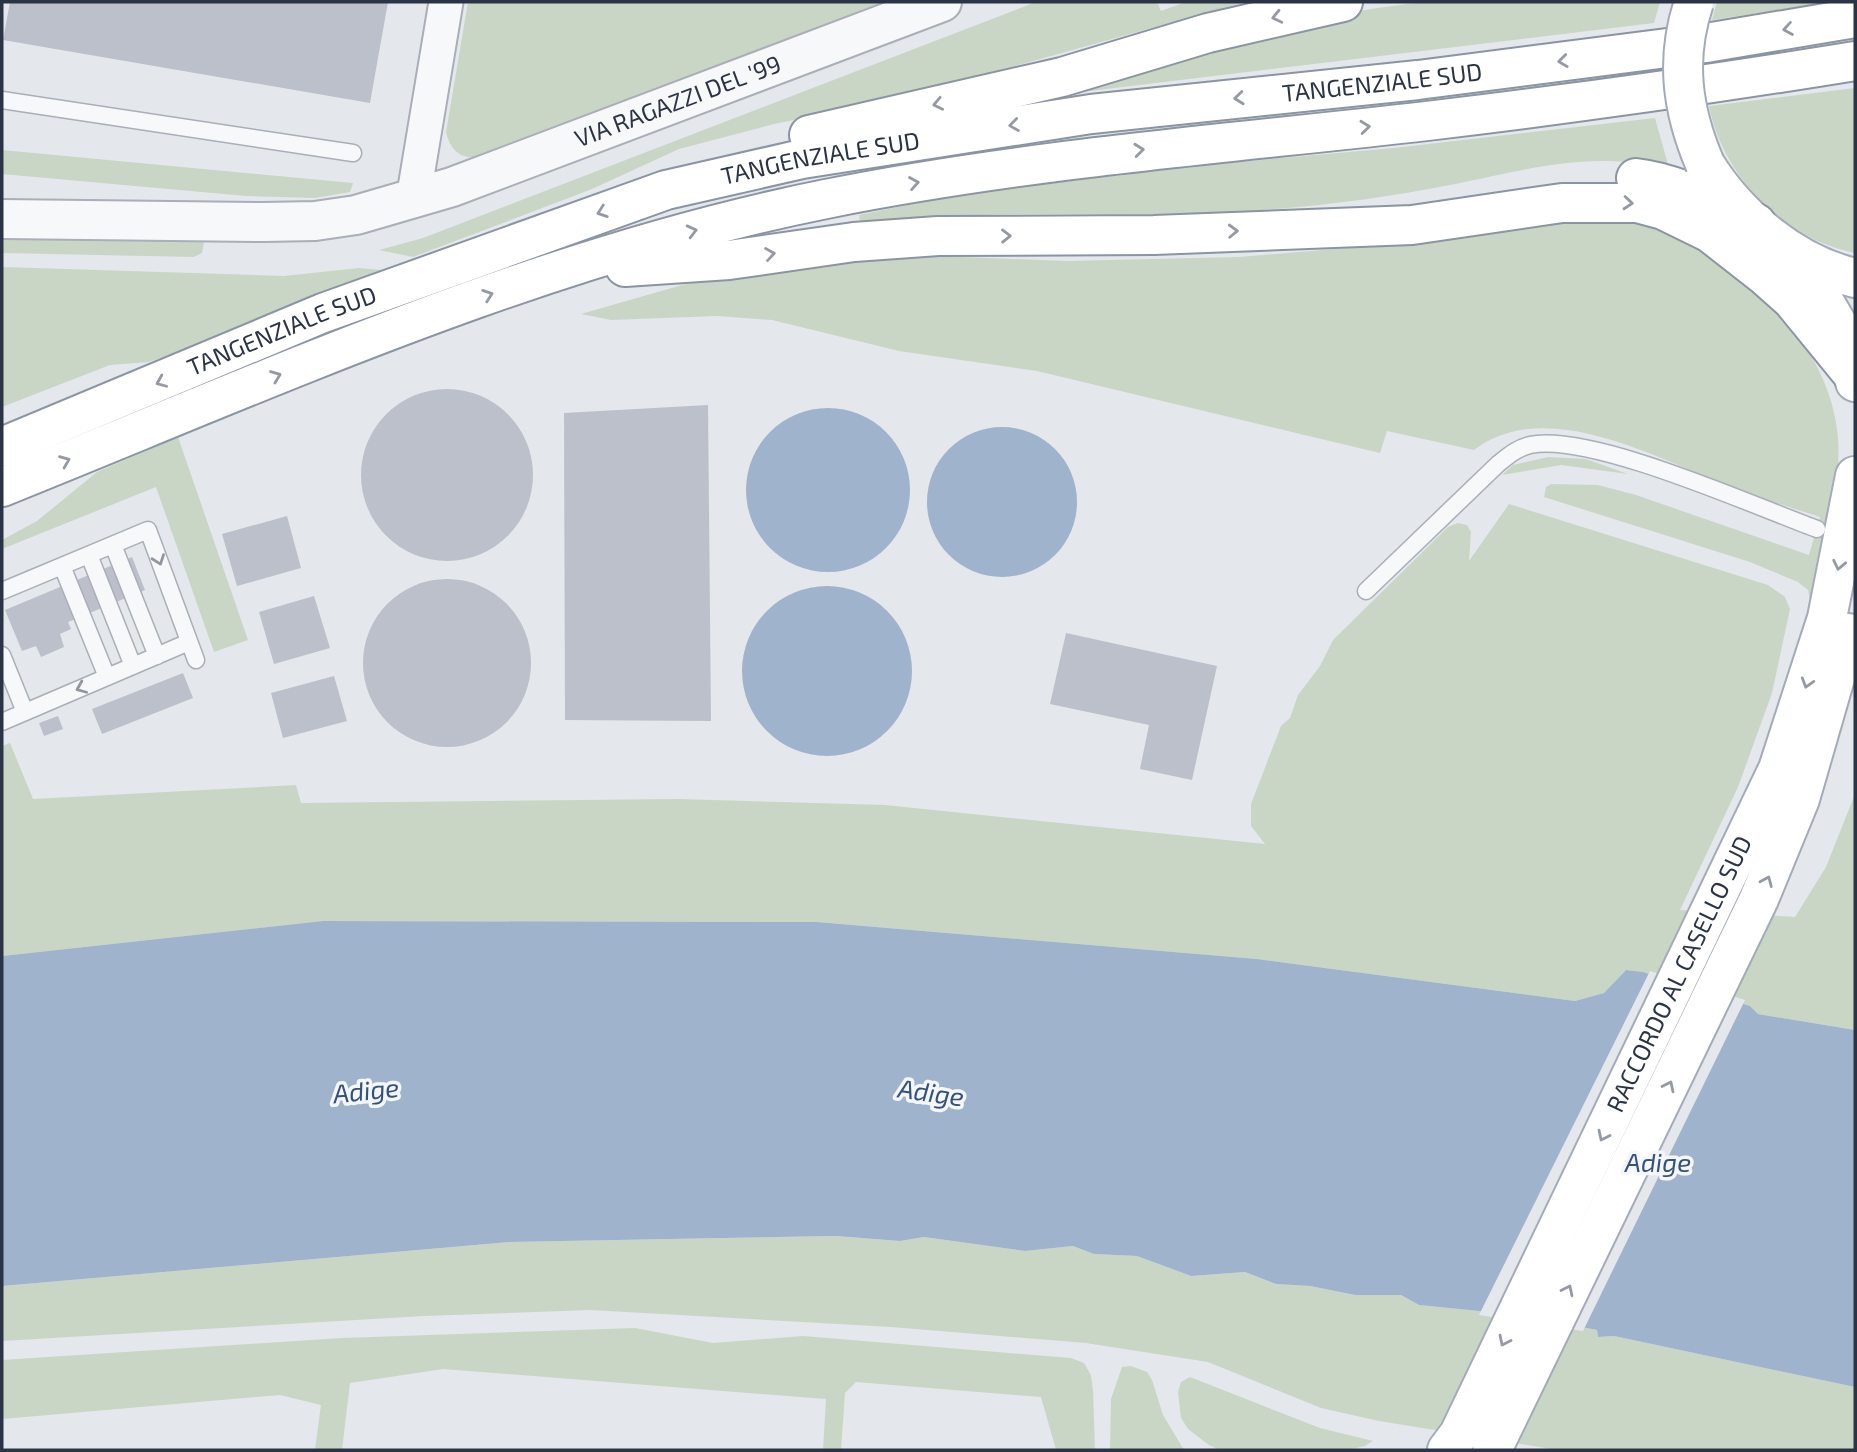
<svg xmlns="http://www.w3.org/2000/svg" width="1857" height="1452" font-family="'Exo 2',sans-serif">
  <rect width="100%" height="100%" fill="#e4e7ec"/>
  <!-- green -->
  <path fill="#c9d6c5" d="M468,2H884L477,158C459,158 450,149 446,132Z
    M1036,2H1157L1161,11L1186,2H1245L893,100L774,124L679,149L592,189L413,257L379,250L423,238Z
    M1428,2H1660L1654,23L1040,97C1167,58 1295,14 1428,2Z
    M1717,2H1831L1712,20Z
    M1855,88V253C1784,239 1723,177 1709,106Z
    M1655,118L1669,168C1586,151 1535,168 1455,184C1396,196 1336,204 1276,209C1140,221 1004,206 868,223L860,222L859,215L961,194L1136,171L1394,148Z
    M2,150L353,183L350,192L315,198L246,196L2,174Z
    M1626,218C1646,223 1668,228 1686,238C1758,279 1831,351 1838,438C1842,489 1821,554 1811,605L1808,590L1798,582L1750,562L1544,497L1546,487L1551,484L1598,485L1636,495L1809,555L1820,517C1790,507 1758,498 1728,486C1657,458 1545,395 1474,450L1387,431L1380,453L1037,371L899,351L772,320L717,316L611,320L581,314L682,285L858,258L935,256L1067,261L1239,257L1395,244L1546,220Z
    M205,237L202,253L194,257L2,253V239Z
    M2,267L284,276L359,268L382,270L170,355L148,362L110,365L2,407Z
    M178,437L248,640L214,652L156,487L2,549V540L37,521L97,472Z
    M1548,457L1586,459L1628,474L1561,465L1502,475L1513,465Z
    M1509,504L1768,585L1785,597L1790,609L1772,693L1738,787L1680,910L1795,917L1826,867L1855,794V1030L1758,1014L1750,1006L1643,972L1626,970L1604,993L1575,1001L1257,959L817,922L323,921L2,956V746L10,743L33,799L296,785L301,803L679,799L885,805L1265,844L1251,826V804L1281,726L1290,718L1298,695L1320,666L1333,640L1448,527L1458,523L1467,525L1471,532L1469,561Z
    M836,1236L900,1241L924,1237L1025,1251L1073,1246L1094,1254L1137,1256L1191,1276L1245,1272L1276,1284L1310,1286L1355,1295H1401L1419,1305L1519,1315L1597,1330L1598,1337L1614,1336L1855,1387V1450H1558L1379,1421L1321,1408L1208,1362L1086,1343L891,1327L590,1310L424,1316L2,1341V1286L510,1242Z
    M635,1328L713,1343L803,1336L1071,1358L1084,1363L1091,1375L1093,1391L1095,1450H1056L1041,1397L856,1382L845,1393L841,1450H823L826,1399L443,1369L350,1383L342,1450H315L321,1405L280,1395L2,1419V1360L342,1338Z
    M1131,1366L1147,1372L1152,1380L1163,1415L1184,1450H1110L1111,1399L1122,1367Z
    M1190,1377L1320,1428L1373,1441L1365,1446L1347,1450H1220L1209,1445L1188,1429L1181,1418L1178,1392L1181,1382Z"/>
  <!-- water -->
  <path fill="#9fb4cc" d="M746 490a82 82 0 1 1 164 0a82 82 0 1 1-164 0Z
    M927 502a75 75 0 1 1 150 0a75 75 0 1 1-150 0Z
    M742 671a85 85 0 1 1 170 0a85 85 0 1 1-170 0Z
    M323,921L817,922L1257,959L1575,1001L1604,993L1626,970L1643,972L1750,1006L1758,1014L1855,1030V1387L1614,1336L1598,1337L1597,1330L1519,1315L1419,1305L1401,1295H1355L1310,1286L1276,1284L1245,1272L1191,1276L1137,1256L1094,1254L1073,1246L1025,1251L924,1237L900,1241L836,1236L510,1242L2,1286V956Z"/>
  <!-- pier -->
  <path fill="#e4e7ec" d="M1650,971L1745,1000L1583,1331L1479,1315Z"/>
  <!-- building -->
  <path fill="#bbc0ca" d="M10,2H388L370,103L3,40Z
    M361 475a86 86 0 1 1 172 0a86 86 0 1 1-172 0Z
    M708,405L711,721L565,720L564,413Z
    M287,516L301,568L237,586L222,534Z
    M132,557L145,590L68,622L71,629L60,634L64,647L41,657L36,646L22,651L5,610Z
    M363 663a84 84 0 1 1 168 0a84 84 0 1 1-168 0Z
    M314,596L330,648L274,664L259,612Z
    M1066,633L1217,666L1192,780L1140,769L1149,725L1050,704Z
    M183,673L193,698L102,734L92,709Z
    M334,676L347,721L283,738L271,693Z
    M58,716L63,729L44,736L39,723Z"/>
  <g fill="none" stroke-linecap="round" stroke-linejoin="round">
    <defs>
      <path id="service" d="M2,100L353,153
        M113,545L157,656
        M89,555L133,666
        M62,566L107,677
        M2,591L148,530L196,660
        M1366,591L1498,464C1508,456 1517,448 1530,445C1590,432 1754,506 1817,529
        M2,655L25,712
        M2,722L189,642"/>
      <path id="minor" d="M413,200L446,2"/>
      <g id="tertiary">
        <path id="s1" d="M2,219L264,222L315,221L356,215L452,187L942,2"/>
      </g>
      <g id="primary">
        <path d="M1705,164C1738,217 1794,264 1855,278"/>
        <path d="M1797,255L1849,344L1855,382"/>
        <path id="s2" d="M1447,1450L1459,1434L1778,769L1827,618L1855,476"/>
        <path d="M1492,1450L1759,899L1800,799L1848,633"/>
      </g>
      <g id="trunk">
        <path d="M809,135L1062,77L1208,33L1343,2"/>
        <path d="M1636,178C1679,183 1717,205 1756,223"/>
        <path d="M625,267L729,260L854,242L938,236L1154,235L1412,225L1562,203H1637L1663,210L1710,233L1765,276L1792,300L1854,376"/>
        <path id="s3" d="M2,447L323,313L666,190L802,159L1091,114L1418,80L1706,43L1855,18"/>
        <path d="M2,487C271,379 540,256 826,199C1025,159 1226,144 1427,121C1570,104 1713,84 1855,61"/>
      </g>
    </defs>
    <!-- service casing -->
    <use href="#service" stroke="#a9aeb7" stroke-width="19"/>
    <!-- minor casing -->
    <use href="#minor" stroke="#a9aeb7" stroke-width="37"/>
    <!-- tertiary casing -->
    <use href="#tertiary" stroke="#a9aeb7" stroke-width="42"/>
    <!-- primary casing -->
    <use href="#primary" stroke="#a3abb8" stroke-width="42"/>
    <!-- trunk casing -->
    <use href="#trunk" stroke="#8b94a3" stroke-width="42"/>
    <!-- service -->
    <use href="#service" stroke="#f7f8fa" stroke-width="16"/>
    <!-- minor -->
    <use href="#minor" stroke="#f7f8fa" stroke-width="33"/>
    <!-- tertiary -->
    <use href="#tertiary" stroke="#f7f8fa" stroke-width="38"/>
    <!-- primary -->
    <use href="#primary" stroke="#fff" stroke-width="38"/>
    <!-- trunk -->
    <use href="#trunk" stroke="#fff" stroke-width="38"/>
    <defs>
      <path id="primary-bridge" d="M1694,2C1675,59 1682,110 1705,164"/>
    </defs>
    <!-- primary-bridge casing -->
    <use href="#primary-bridge" stroke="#a3abb8" stroke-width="42" stroke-linecap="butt"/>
    <!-- primary-bridge -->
    <use href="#primary-bridge" stroke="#fff" stroke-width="38"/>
  </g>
  <!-- one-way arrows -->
  <defs><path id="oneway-chevron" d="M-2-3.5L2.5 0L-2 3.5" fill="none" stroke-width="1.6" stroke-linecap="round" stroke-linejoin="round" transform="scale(1.75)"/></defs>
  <g stroke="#959aa2">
    <use href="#oneway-chevron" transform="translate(1277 17) rotate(167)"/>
    <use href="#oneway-chevron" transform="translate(1788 29) rotate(170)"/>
    <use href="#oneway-chevron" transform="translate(1563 61) rotate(173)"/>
    <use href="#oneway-chevron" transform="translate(1239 98) rotate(174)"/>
    <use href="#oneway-chevron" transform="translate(938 104) rotate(168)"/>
    <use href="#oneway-chevron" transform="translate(1014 125) rotate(172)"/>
    <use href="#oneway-chevron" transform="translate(1365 127) rotate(-6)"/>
    <use href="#oneway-chevron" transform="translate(1139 150) rotate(-6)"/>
    <use href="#oneway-chevron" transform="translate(914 183) rotate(-10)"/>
    <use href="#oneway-chevron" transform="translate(1628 203) rotate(5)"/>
    <use href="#oneway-chevron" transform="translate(602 212) rotate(161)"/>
    <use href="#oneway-chevron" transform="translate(692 231) rotate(-14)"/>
    <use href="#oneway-chevron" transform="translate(1233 231) rotate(-2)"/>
    <use href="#oneway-chevron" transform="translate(1006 236) rotate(-1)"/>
    <use href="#oneway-chevron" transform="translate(770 254) rotate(-9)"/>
    <use href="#oneway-chevron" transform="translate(488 295) rotate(-19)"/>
    <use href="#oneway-chevron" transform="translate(276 376) rotate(-21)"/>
    <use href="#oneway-chevron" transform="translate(161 382) rotate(157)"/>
    <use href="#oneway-chevron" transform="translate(65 461) rotate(-22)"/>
    <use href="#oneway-chevron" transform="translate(1839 565) rotate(102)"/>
    <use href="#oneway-chevron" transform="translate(1807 683) rotate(107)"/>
    <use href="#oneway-chevron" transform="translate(1767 881) rotate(-67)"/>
    <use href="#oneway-chevron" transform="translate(1669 1086) rotate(-64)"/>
    <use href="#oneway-chevron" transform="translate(1603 1136) rotate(116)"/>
    <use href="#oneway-chevron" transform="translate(1568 1290) rotate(-64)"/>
    <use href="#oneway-chevron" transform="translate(1504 1341) rotate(116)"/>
  </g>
  <g stroke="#9196a0">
    <use href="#oneway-chevron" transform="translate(159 560) rotate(70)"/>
    <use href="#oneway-chevron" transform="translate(81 688) rotate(157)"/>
  </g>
  <g text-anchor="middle" stroke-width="7" stroke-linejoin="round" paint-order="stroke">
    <!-- street labels -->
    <g font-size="24" fill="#2b3445" stroke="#f4f6f9">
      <text dy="8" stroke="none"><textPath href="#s3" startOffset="1437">TANGENZIALE SUD</textPath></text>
      <text dy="8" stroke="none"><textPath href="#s1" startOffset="696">VIA RAGAZZI DEL '99</textPath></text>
      <text dy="8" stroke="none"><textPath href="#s3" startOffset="870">TANGENZIALE SUD</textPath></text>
      <text dy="8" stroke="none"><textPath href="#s3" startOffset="303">TANGENZIALE SUD</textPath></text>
      <text dy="8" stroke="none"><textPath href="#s2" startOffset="530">RACCORDO AL CASELLO SUD</textPath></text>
    </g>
    <!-- water labels -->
    <g font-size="26" font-style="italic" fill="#34527a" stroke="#f4f6f9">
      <text transform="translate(366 1091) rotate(-6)" y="9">Adige</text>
      <text transform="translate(931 1093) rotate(8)" y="9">Adige</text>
      <text x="1658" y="1172">Adige</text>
    </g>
  </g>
  <!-- border -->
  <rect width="1857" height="1452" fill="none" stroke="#2b3445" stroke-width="7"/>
</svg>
